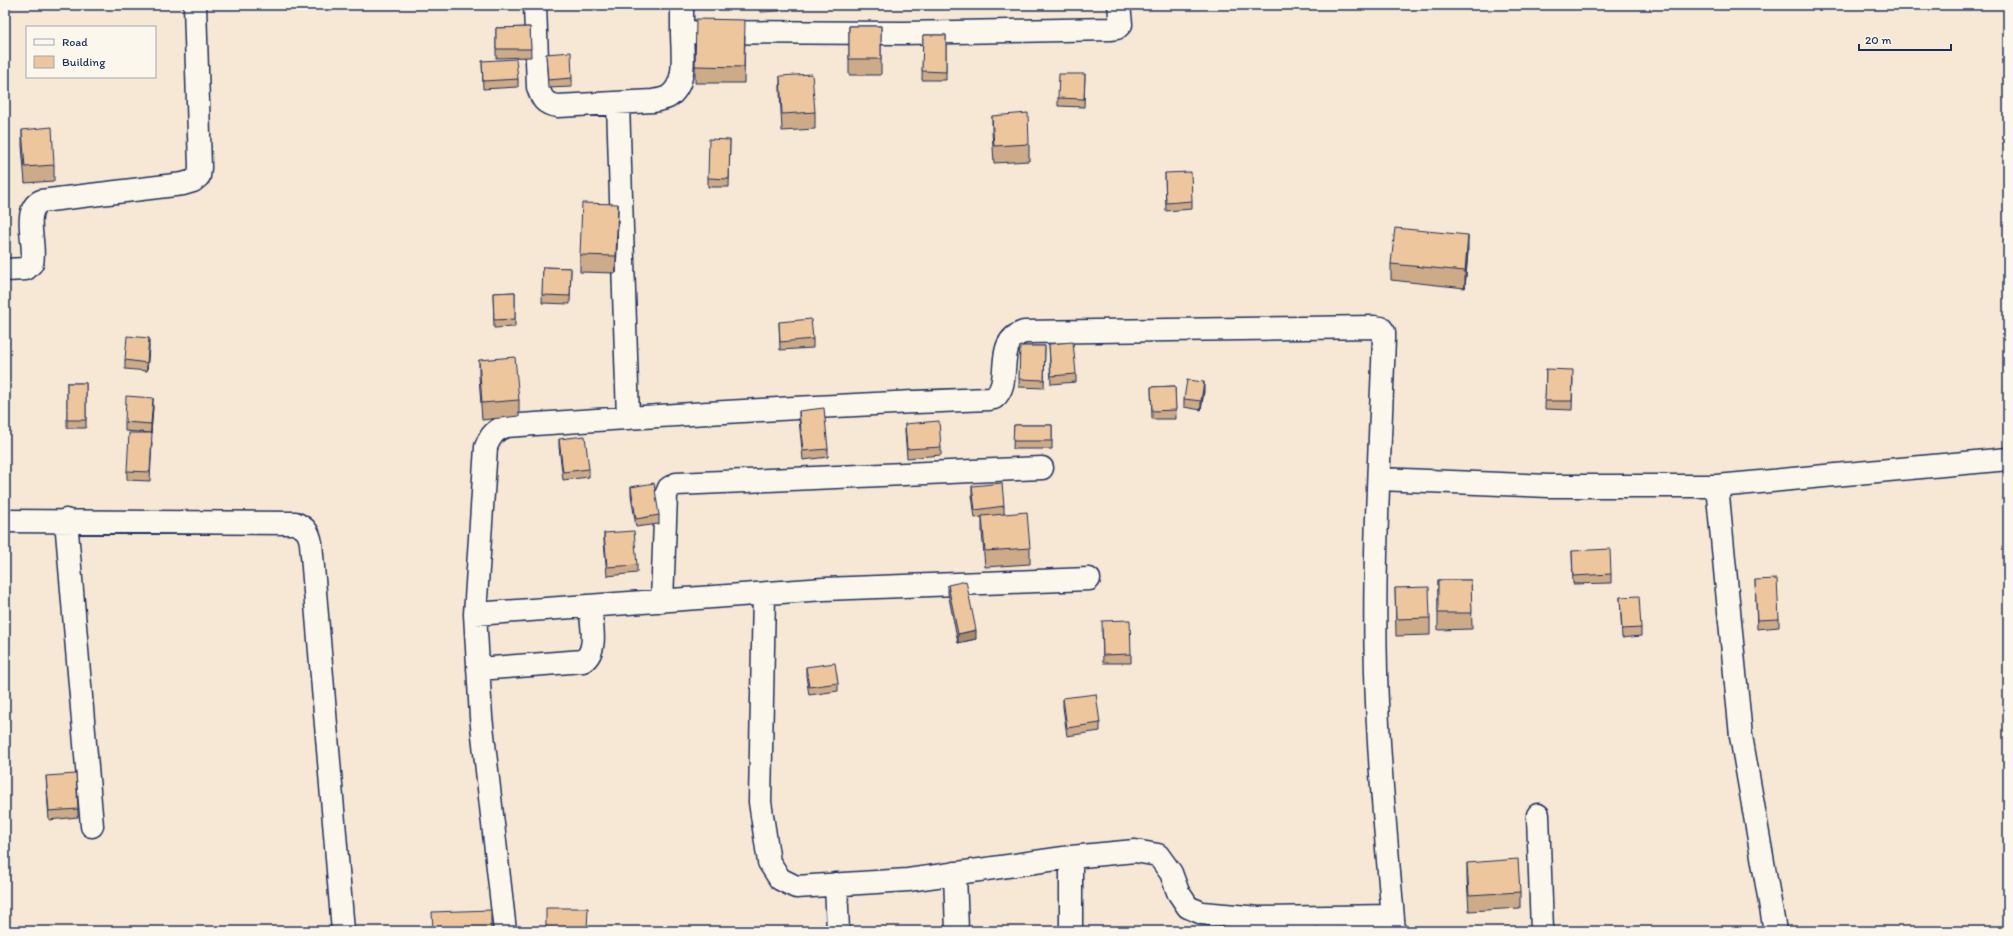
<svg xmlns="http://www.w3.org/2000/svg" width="2013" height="936" font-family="Itim,sans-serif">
  <rect width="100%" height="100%" fill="#f7e8d5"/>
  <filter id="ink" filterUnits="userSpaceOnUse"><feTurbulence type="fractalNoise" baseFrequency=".025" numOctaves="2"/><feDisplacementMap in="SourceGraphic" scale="8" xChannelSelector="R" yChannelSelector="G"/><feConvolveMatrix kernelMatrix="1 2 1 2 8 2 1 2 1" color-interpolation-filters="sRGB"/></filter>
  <g filter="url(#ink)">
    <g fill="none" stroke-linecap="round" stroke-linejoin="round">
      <defs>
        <path id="street" d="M535,5L538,87C542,99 544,104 558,106L653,101C658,100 664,99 668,97C688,84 682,53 682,32L903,33L1111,29L1117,28L1121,24L1119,5
          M682,32V5
          M618,103L628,418
          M5,270L26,269L32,263C37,245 21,211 41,201L183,184L193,181L199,176L200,167L195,5
          M1379,479L1549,486H1717L2008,459
          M1717,486L1741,736L1775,931
          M66,520L92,826
          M5,521L295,523C306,528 309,532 311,543L343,931
          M764,594L760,802L769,862L780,879L796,887L908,880L1071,857L1135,851L1158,855L1171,873L1178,892L1188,907L1202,913L1259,918L1392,916
          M662,601L666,495L669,488L676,484L1042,468
          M475,614L824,589L1089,579
          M478,669L583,661C599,650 591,623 590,606
          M1538,815L1542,931
          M955,873L957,931
          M836,884L838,931
          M505,931L481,717L475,614L486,447C490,436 495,430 506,426C667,415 828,405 989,399L994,398C1014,382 992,342 1024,332L1374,327L1381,328L1384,332V338C1380,449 1373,561 1376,672C1378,759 1387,845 1394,931
          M1071,931V857"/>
      </defs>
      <!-- street casing -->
      <use href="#street" stroke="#1b2f5e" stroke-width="25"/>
      <!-- street -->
      <use href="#street" stroke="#fbf7ec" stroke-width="22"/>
    </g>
    <!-- wall -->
    <path fill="#cdaa88" stroke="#1b2f5e" d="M760,5H780V11L761,12Z
      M849,26H881V75H849Z
      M530,27L531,57L496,58V28Z
      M923,35H946V80H922Z
      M745,36L744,83H695V66Z
      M546,54L572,78V87L548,88Z
      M482,61L518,79V87L483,89Z
      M1085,74L1084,107L1058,106V98Z
      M780,76L815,112V129L782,131L780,92Z
      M992,116L1029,144V161L994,163L992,132Z
      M22,130L54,165V181L25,183L22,146Z
      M730,140L729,187H708V178Z
      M1165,173L1192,201V209L1166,211Z
      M618,220L616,273L580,272V255Z
      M1468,251L1465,288L1391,280V264Z
      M543,267L571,268L570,304L542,303Z
      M515,292V327L494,328L493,293Z
      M779,322L813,339V348L780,350Z
      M1049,344L1076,374V382L1051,384Z
      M149,346L147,371L125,369V360Z
      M1020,346H1045L1044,388L1019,387Z
      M479,360L519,400V416L482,420L479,376Z
      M1546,369L1573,378L1572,410L1545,409Z
      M67,383H86V428H67Z
      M1175,386L1176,419H1152L1151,387Z
      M1204,391L1201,410L1184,407V399Z
      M153,407L151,433L125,431V422Z
      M799,411L828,449V457L803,460L799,419Z
      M905,424L941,447V455L907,458L905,432Z
      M1014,425H1052V449H1013Z
      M559,439L589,469V477L563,480L559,447Z
      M152,442L150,481L127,480V471Z
      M972,486L1004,506V514L1030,548V564L985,567L982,532V517L975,518L972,495Z
      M631,487L659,515V524L636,527L631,495Z
      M604,533L637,565V573L607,576L604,541Z
      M1572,551L1611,574V583L1573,584Z
      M1438,580H1471L1472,629L1438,630Z
      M1755,580L1779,619V627L1757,629Z
      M948,585L976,639L958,643L948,593Z
      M1395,588L1430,618V635L1396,636Z
      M1620,597L1641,628V636L1622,638Z
      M1102,630L1131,654V663H1103Z
      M806,667L838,683V691L809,695L806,676Z
      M1063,698L1100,723V731L1067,736L1063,707Z
      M46,776L78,809V817L49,820Z
      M1467,863L1520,892V908L1469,911L1467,879Z"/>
    <!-- shaded-wall -->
    <path fill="#a78b6f" stroke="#1b2f5e" d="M618,204V220L616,273V256Z
      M1468,235V251L1465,288V271Z
      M149,338V346L147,371V363Z
      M1204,382V391L1201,410V401Z
      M153,398V407L151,433V424Z
      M976,630V639L958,643V634Z"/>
    <!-- building -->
    <path fill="#eec69e" stroke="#1b2f5e" d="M696,19L745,20L744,67L695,66Z
      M849,26H881V59H849Z
      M530,27L531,49H496V28Z
      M923,35H946V72L922,71Z
      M571,52L572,78L548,80L546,54Z
      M516,59L518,79L483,81L482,61Z
      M812,74L815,112L782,114L780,76Z
      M1059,74H1085L1084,99L1058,98Z
      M1028,113L1029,144L994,146L992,116Z
      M52,127L54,165L25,167L22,130Z
      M709,139L730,140L729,179L708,178Z
      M1191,172L1192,201L1166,203L1165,173Z
      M582,203L618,204L616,256L580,255Z
      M1395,228L1468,235L1465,271L1391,264Z
      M543,267L571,268L570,296L542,295Z
      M515,292V319L494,320L493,293Z
      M811,319L813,339L780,342L779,322Z
      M127,336L149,338L147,363L125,360Z
      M1073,342L1076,374L1051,376L1049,344Z
      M1020,346H1045L1044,380L1019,379Z
      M515,357L519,400L482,403L479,360Z
      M1546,369L1573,370L1572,401H1545Z
      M1187,380L1204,382L1201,401L1184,399Z
      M67,383H86V420H67Z
      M1175,386L1176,410L1152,411L1151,387Z
      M126,396L153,398L151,424L125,422Z
      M824,408L828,449L803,451L799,411Z
      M939,421L941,447L907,449L905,424Z
      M1014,425H1052V441H1013Z
      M129,433H152L150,472L127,471Z
      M585,436L589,469L563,472L559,439Z
      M654,483L659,515L636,519L631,487Z
      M1002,483L1004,506L975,510L972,486Z
      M1027,512L1030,548L985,551L982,516Z
      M634,531L637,565L607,567L604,533Z
      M1610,549L1611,574L1573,576L1572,551Z
      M1777,579L1779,619L1757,620L1755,580Z
      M1438,580H1471L1472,613H1438Z
      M966,581L976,630L958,634L948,585Z
      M1429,587L1430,618L1396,619L1395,588Z
      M1639,596L1641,628L1622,629L1620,597Z
      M1130,620L1131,654L1103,655L1102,621Z
      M835,663L838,683L809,687L806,667Z
      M1096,694L1100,723L1067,728L1063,698Z
      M76,774L78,809L49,811L46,776Z
      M1518,859L1520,892L1469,895L1467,863Z
      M546,908H588L587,931H546Z
      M491,910V931H433L432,912Z"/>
  </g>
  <!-- margin -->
  <rect width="2013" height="936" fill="none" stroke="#fbf7ec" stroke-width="20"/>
  <rect x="10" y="10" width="1993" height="916" fill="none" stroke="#1b2f5e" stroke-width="1.5" filter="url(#ink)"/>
  <!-- legend -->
  <rect x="26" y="26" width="130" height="52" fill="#fbf7ec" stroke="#a1a7b3"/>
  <rect x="34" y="39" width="20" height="6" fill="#fbf7ec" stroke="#a1a7b3"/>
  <text x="62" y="46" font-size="12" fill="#1b2f5e">Road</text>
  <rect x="34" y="56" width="20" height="12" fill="#eec69e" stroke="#a1a7b3"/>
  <text x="62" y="66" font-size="12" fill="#1b2f5e">Building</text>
  <!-- scale -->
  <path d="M1859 44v6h92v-6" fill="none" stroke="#1b2f5e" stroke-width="2"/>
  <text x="1865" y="44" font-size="12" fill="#1b2f5e" stroke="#fbf7ec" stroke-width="3" paint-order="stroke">20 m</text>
</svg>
